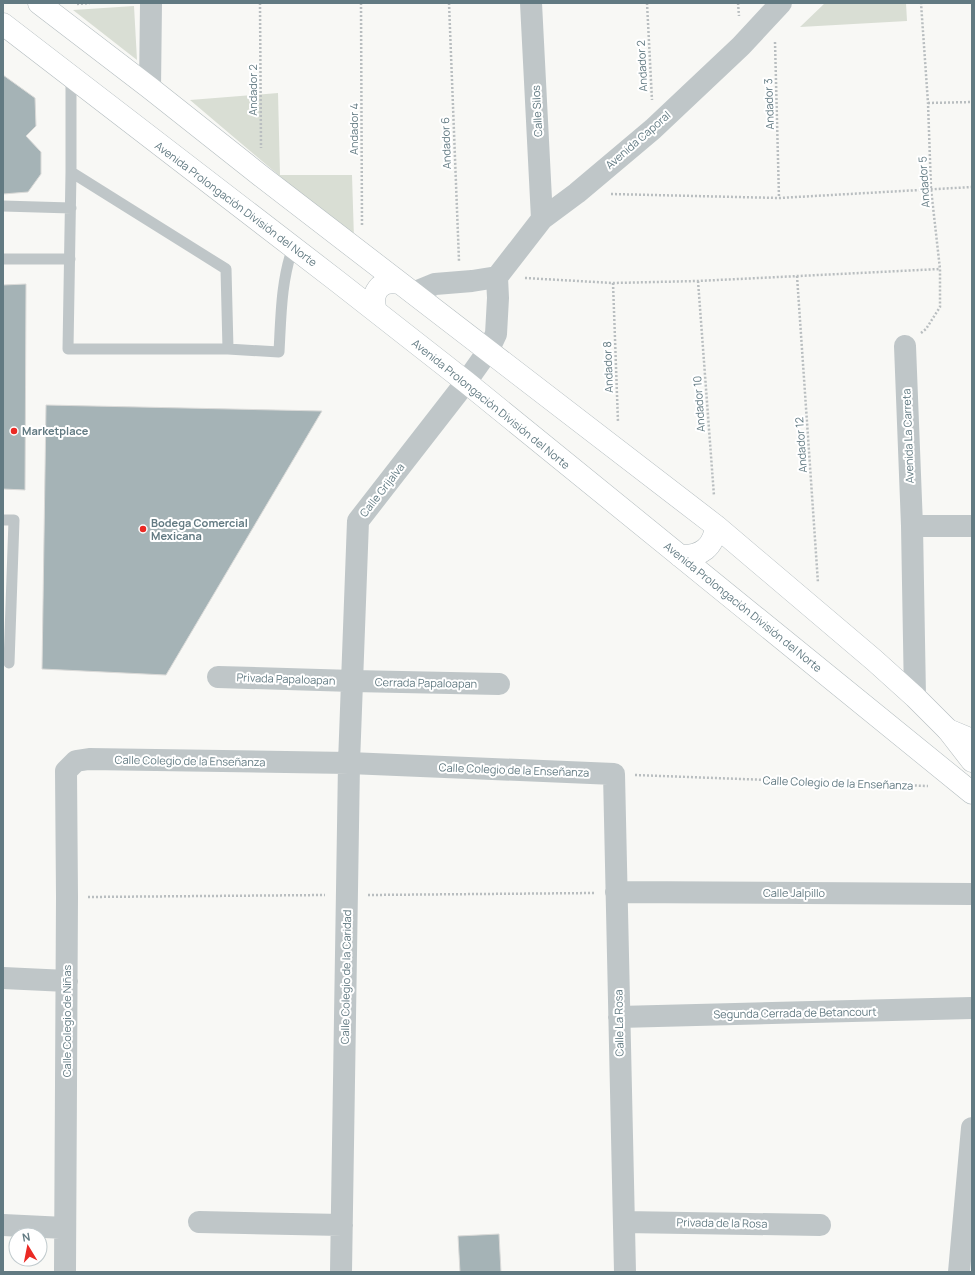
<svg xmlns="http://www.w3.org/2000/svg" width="975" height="1275" font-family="Manrope,sans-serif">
  <rect width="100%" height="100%" fill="#f8f8f5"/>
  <!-- green -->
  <path fill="#d9ded4" d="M825,3H906L907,21L800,27Z
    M134,6L137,60L73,10Z
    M278,93L280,175H352L354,239L190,100Z"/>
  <!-- building -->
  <path fill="#a5b3b6" stroke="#dadad8" d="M3,75L35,98L36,126L26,136L41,152V174L28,192L3,194Z
    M26,284L25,490L3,489V285Z
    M46,405L322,411L166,675L42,669Z
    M499,1234L501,1272H460L458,1236Z"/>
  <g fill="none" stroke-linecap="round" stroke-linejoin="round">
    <defs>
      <path id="secondary" d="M39,3L150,88L261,176L716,526L874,660L915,697L948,730L972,740
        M3,24L337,281L466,382L972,793
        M376,311C370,293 380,279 399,283
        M680,556C701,557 714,547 716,526"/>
      <path id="primary" d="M948,730L972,761"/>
    </defs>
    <!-- secondary casing -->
    <use href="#secondary" stroke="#b3bcbf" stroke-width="23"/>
    <!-- primary casing -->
    <use href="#primary" stroke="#b2babc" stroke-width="23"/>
    <!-- path -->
    <path stroke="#b9bec0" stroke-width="2.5" stroke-dasharray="2 2" stroke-linecap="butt" d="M260,3L261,148
      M361,3L362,226
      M449,3L459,261
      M647,3L652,100
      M738,3L739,16
      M77,4L90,3
      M775,42L779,198
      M928,103L972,102
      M611,194L779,198L972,187
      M797,276L818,583
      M525,278L613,283L698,281L940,269
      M698,281L714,496
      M613,283L618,422
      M921,333L926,329L940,307V269L931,189L928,103L921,3
      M635,775L928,786
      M368,895L595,893
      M88,897L325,895"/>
    <!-- service -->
    <path stroke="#bfc6c8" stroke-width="11" d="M71,77V172L68,349H228L226,269L71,172
      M3,206L71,208
      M3,259H70
      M228,349L279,352C281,316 281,281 293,247
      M3,520H14L9,663"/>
    <!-- minor -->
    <path stroke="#bfc6c8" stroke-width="22" d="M531,3L542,219
      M413,293L435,284L472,281L497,277L542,219L577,193L653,129L741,46L781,3
      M905,346L912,526
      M218,677L353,681L499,684
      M915,697L912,526H972
      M616,892L972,894
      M3,978L67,981
      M619,1017L972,1008
      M199,1222L342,1225
      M624,1222L820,1225
      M3,1225L65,1228
      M65,1272L67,897L66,771L76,761L89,759L349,763L614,774L625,1272
      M341,1272L349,763L358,521L466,382L488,351L496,334L498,298L497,277
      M959,1272L972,1128"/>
    <!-- tertiary -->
    <path stroke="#bfc6c8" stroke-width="22" d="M150,88L151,3"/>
    <!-- secondary -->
    <use href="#secondary" stroke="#fff" stroke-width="22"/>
    <!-- primary -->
    <use href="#primary" stroke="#fff" stroke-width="22"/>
  </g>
  <!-- markers -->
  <g fill="#ea2924" stroke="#fff" stroke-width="1.5">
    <circle cx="14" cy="431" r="4"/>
    <circle cx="143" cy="529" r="4"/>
  </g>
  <g text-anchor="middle" stroke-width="4" stroke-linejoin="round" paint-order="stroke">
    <!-- street labels -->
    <g font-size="11" fill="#627a82" stroke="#fff">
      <text transform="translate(642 66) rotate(-93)" y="4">Andador 2</text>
      <text transform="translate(253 90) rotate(-90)" y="4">Andador 2</text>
      <text transform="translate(769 104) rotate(-92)" y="4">Andador 3</text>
      <text transform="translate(537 111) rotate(-93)" y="4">Calle Silos</text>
      <text transform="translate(354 129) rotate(-90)" y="4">Andador 4</text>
      <text transform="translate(638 140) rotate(-41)" y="4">Avenida Caporal</text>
      <text transform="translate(446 143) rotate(-92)" y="4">Andador 6</text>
      <text transform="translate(924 182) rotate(-94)" y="4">Andador 5</text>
      <text transform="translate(236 204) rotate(37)" y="4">Avenida Prolongación División del Norte</text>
      <text transform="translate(608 367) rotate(-92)" y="4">Andador 8</text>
      <text transform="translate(491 404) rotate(39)" y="4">Avenida Prolongación División del Norte</text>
      <text transform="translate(699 404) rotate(-94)" y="4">Andador 10</text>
      <text transform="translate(908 436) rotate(-92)" y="4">Avenida La Carreta</text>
      <text transform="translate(801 445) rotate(-94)" y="4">Andador 12</text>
      <text transform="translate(382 490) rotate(-52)" y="4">Calle Grijalva</text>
      <text transform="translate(743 607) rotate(39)" y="4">Avenida Prolongación División del Norte</text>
      <text transform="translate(286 679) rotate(2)" y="4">Privada Papaloapan</text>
      <text transform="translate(426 683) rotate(1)" y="4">Cerrada Papaloapan</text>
      <text transform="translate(190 761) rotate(1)" y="4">Calle Colegio de la Enseñanza</text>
      <text transform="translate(514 770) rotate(2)" y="4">Calle Colegio de la Enseñanza</text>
      <text transform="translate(838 783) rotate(2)" y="4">Calle Colegio de la Enseñanza</text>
      <text x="794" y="897">Calle Jalpillo</text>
      <text transform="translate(346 977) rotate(-89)" y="4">Calle Colegio de la Caridad</text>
      <text transform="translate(795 1013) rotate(-1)" y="4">Segunda Cerrada de Betancourt</text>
      <text transform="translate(67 1021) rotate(-90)" y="4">Calle Colegio de Niñas</text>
      <text transform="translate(619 1023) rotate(-91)" y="4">Calle La Rosa</text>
      <text transform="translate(722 1223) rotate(1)" y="4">Privada de la Rosa</text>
    </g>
    <!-- poi labels -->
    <g font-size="11" font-weight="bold" fill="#627a82" stroke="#fff" text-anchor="start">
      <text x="22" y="435">Marketplace</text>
      <text x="151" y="527">Bodega Comercial<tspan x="151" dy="13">Mexicana</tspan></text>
    </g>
  </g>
  <!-- border -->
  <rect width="975" height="1275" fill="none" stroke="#627a82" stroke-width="8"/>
  <!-- north arrow -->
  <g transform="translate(28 1247) rotate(350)"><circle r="19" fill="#ffffff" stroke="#c0cacd"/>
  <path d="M0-3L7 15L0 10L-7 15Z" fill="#ea2924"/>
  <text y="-6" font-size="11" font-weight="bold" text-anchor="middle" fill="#627a82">N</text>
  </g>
</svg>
